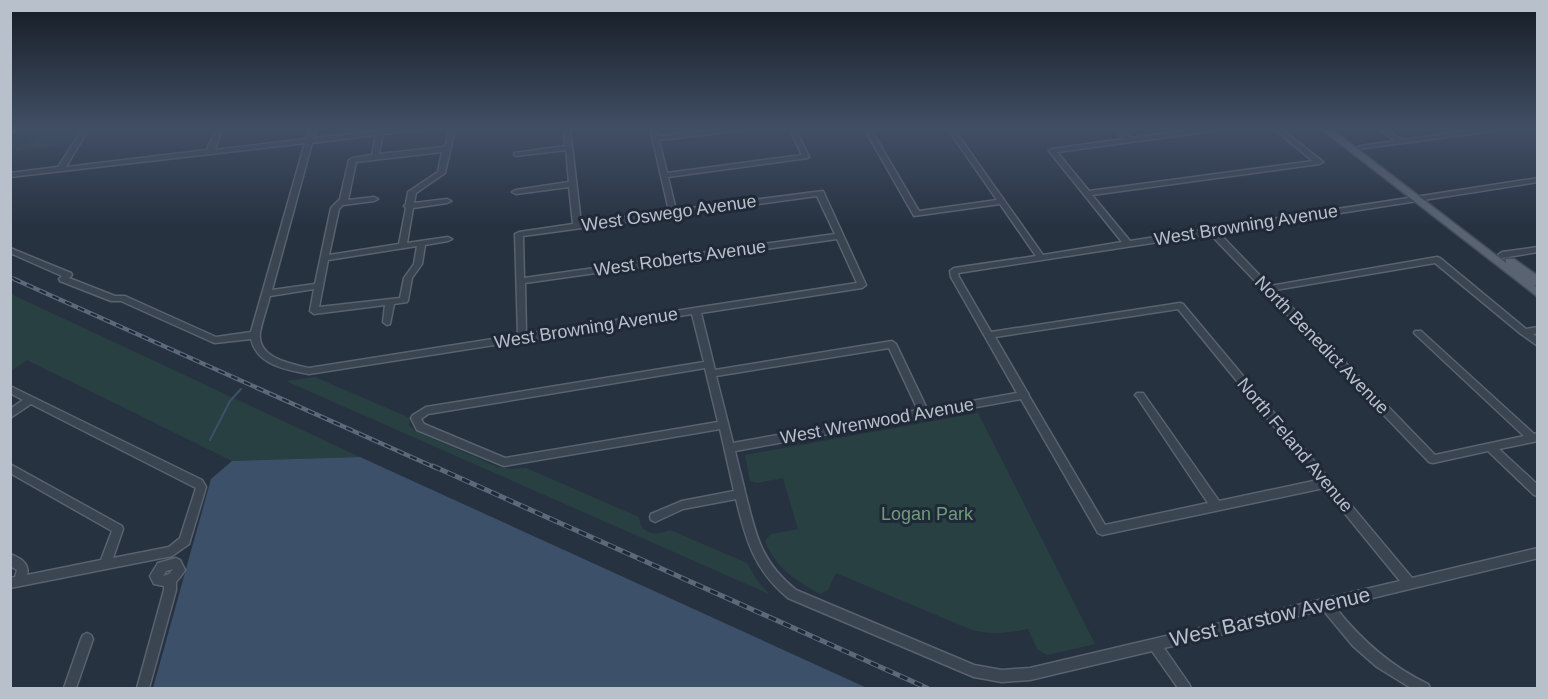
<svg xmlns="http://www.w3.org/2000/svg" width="1548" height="699" font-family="Arial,sans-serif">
  <rect width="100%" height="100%" fill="#273241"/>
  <!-- green -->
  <path fill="#294042" d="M59,128H79L69,144L11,151Z
    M11,294L360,457L232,461L27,360L11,371Z
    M315,377L410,418L409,425L415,431L498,467L511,469L526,468L639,517L641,526C648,535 659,535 670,530L747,563L756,579L769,594L286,381Z
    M978,413L1095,644L1047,655L1037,649L1028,629C1007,633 992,635 972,630L836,573L828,590L820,594C795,580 776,568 765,541L771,534L798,529L783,478L757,483L750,481L745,455Z"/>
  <!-- water -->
  <path fill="#3d506a" d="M360,457L867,688H153L211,479L232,461Z"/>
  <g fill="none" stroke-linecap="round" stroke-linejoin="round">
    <!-- stream -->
    <path stroke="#3d506a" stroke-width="2" d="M210,440L230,401L241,389"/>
    <defs>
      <path id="minor" d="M12,128H20L10,134V129Z
        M83,128H89L66,167L207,150L216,128H222L215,150L306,139L310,128H316L314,138L405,128H425L422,130L383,134L379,154L444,147L447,142L448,128H454C453,143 448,158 445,173L416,193L414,203L447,199L451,201L447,203L413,208L407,243L448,237L452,239L448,241L425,245L422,264L412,278L408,300L407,302L394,304L390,324L387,325L383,322L385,305L314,314L310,311L314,289L270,296C267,308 262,321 260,333C257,358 291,364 309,368L518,335L515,234L519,232L573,224L569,187L516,194L512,192L516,190L569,182L566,150L516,156L514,155V153L565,146L564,128H570L581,223L669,211L650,128H656L658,136L729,128H749L746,130L659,140L667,173L802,155L789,128H795L809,157L808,158L668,177L676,210L823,191L866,285L862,288L701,313L715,370L892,341L896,344L927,409L1017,393L951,277L950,271L954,268L1036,256L1000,204L914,216L864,128H870L919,211L997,200L947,128H953L1043,255L1122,242L1049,151L1052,149L1124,139L1114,128H1121L1131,138L1206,128H1223L1220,130L1057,152L1089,191L1313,161L1273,128H1280L1323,162L1319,164L1092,195L1130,241L1538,178V182L1218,232L1270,286L1437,257L1440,258L1526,329L1538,327V333L1533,334L1538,338V346L1521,334L1435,263L1275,290L1435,455L1524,436L1414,333L1415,331H1421L1534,434L1538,433V441L1499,449L1538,485V496L1534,495L1488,451L1433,463L1429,462L1210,234L958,273L959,277L991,332L1180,303L1183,304L1412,578L1538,548V558L1335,607C1361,640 1390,666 1428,684L1430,688H1411L1377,667L1353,646L1323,610L1164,648L1189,684L1191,688H1178L1152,651L1030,680L1002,682L974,677L788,598C754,570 746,540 736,499L683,509L655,522L651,520L650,517L651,514L682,501L734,491L720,429L504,466L417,430L411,418L413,415L426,407L704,362L692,314L309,374C286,370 257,365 251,339L215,343L212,342L121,301H111L60,281L59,279L62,276L10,253V248L71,273L72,275L69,278L115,296H125L216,337L251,332L305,143L10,177V173L58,167ZM376,135L372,155L353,158L349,160L340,199L331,208L315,284L272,290L312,143ZM442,152L438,172L408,192L406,204L404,206L406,208L399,244L329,255L339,209L343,205L374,201L378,199L374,197L348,200L356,162ZM817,196L835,234L524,278L523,236ZM837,239L857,283L526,334L525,283ZM417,246L414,264L404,278L400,298L319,307L328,260ZM1178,309L1318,480L1219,501L1143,393H1137L1135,395L1137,397L1208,503L1105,525L1029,396L1028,393L1027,392L995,337ZM889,348L918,410L733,443L716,376ZM705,368L718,422L505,458L424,424L421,419L428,414ZM1021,399L1098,533L1102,535L1324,488L1400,581L1030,668L1002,670L974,665L796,590C760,561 756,535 745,492C742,478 738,465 735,451Z
        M1378,128H1385L1402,140L1486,128H1503L1500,130L1358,149V147L1360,146L1395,141Z
        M1538,247V252L1502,258L1498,255L1502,252Z
        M10,386L202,480L206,487L189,544L172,556L10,588V578L15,577L17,570L10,566V554C20,558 30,563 27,575L101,560L112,531L10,473V464L122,526L123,529L113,558L169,547L180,538L196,488L31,404L10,418V409L23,400L10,393Z
        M176,558L180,560L185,570L181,576L176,582V590L149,688H137L164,590V586L154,584L150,576L158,563ZM173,569L169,574L163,576L166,571Z
        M87,633L91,635L93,639L76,688H64L81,639L83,635Z"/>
      <path id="major" d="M1320,128H1330L1506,263V259H1514L1538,276V285H1534L1538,287V297Z"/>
    </defs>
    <!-- minor casing -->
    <use href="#minor" stroke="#59626f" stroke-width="3"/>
    <!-- major casing -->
    <use href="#major" stroke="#454d5b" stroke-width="3"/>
    <!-- minor -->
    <use href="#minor" fill="#3b4451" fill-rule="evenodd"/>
    <!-- major -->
    <use href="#major" fill="#596371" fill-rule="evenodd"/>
    <defs>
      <path id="rail-far2" d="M10,277L18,280"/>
      <path id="rail-far1" d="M14,279L436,468"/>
      <path id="rail" d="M433,466L927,688"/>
    </defs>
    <!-- rail-far2 casing -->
    <use href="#rail-far2" stroke="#5d6978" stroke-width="3"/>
    <!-- rail-far1 casing -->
    <use href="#rail-far1" stroke="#5d6978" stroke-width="4.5"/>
    <!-- rail casing -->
    <use href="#rail" stroke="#5d6978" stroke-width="5"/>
    <!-- rail-far2 -->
    <use href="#rail-far2" stroke="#202937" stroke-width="1.5" stroke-dasharray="5" stroke-linecap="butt"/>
    <!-- rail-far1 -->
    <use href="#rail-far1" stroke="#202937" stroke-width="2" stroke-dasharray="7" stroke-linecap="butt"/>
    <!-- rail -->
    <use href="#rail" stroke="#202937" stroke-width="3" stroke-dasharray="8" stroke-linecap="butt"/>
  </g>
  <!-- sky -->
  <linearGradient id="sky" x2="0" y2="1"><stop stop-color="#151c24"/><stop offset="0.57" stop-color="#414f65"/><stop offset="1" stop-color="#414f65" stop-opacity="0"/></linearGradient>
  <rect width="1548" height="226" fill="url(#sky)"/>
  <g text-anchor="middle" stroke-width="6" stroke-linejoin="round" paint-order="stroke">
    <!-- street labels -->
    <g font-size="18" fill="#b8c0cb" stroke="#202937">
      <text transform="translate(669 213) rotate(-8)" y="6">West Oswego Avenue</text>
      <text transform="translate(1246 225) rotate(-9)" y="6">West Browning Avenue</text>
      <text transform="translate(680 258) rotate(-8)" y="6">West Roberts Avenue</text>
      <text transform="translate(586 328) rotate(-9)" y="6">West Browning Avenue</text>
      <text transform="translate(1322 345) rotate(46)" y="6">North Benedict Avenue</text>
      <text transform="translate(877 421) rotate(-10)" y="6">West Wrenwood Avenue</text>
      <text transform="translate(1295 445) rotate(50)" y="6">North Feland Avenue</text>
    </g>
    <!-- park labels -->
    <g font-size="18" fill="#709c79" stroke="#202937">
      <text x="927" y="520">Logan Park</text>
    </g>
    <!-- near-street labels -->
    <g font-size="21" fill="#b8c0cb" stroke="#202937">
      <text transform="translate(1270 617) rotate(-13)" y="7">West Barstow Avenue</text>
    </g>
  </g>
  <!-- border -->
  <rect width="1548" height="699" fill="none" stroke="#b8c0cb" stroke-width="24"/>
</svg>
